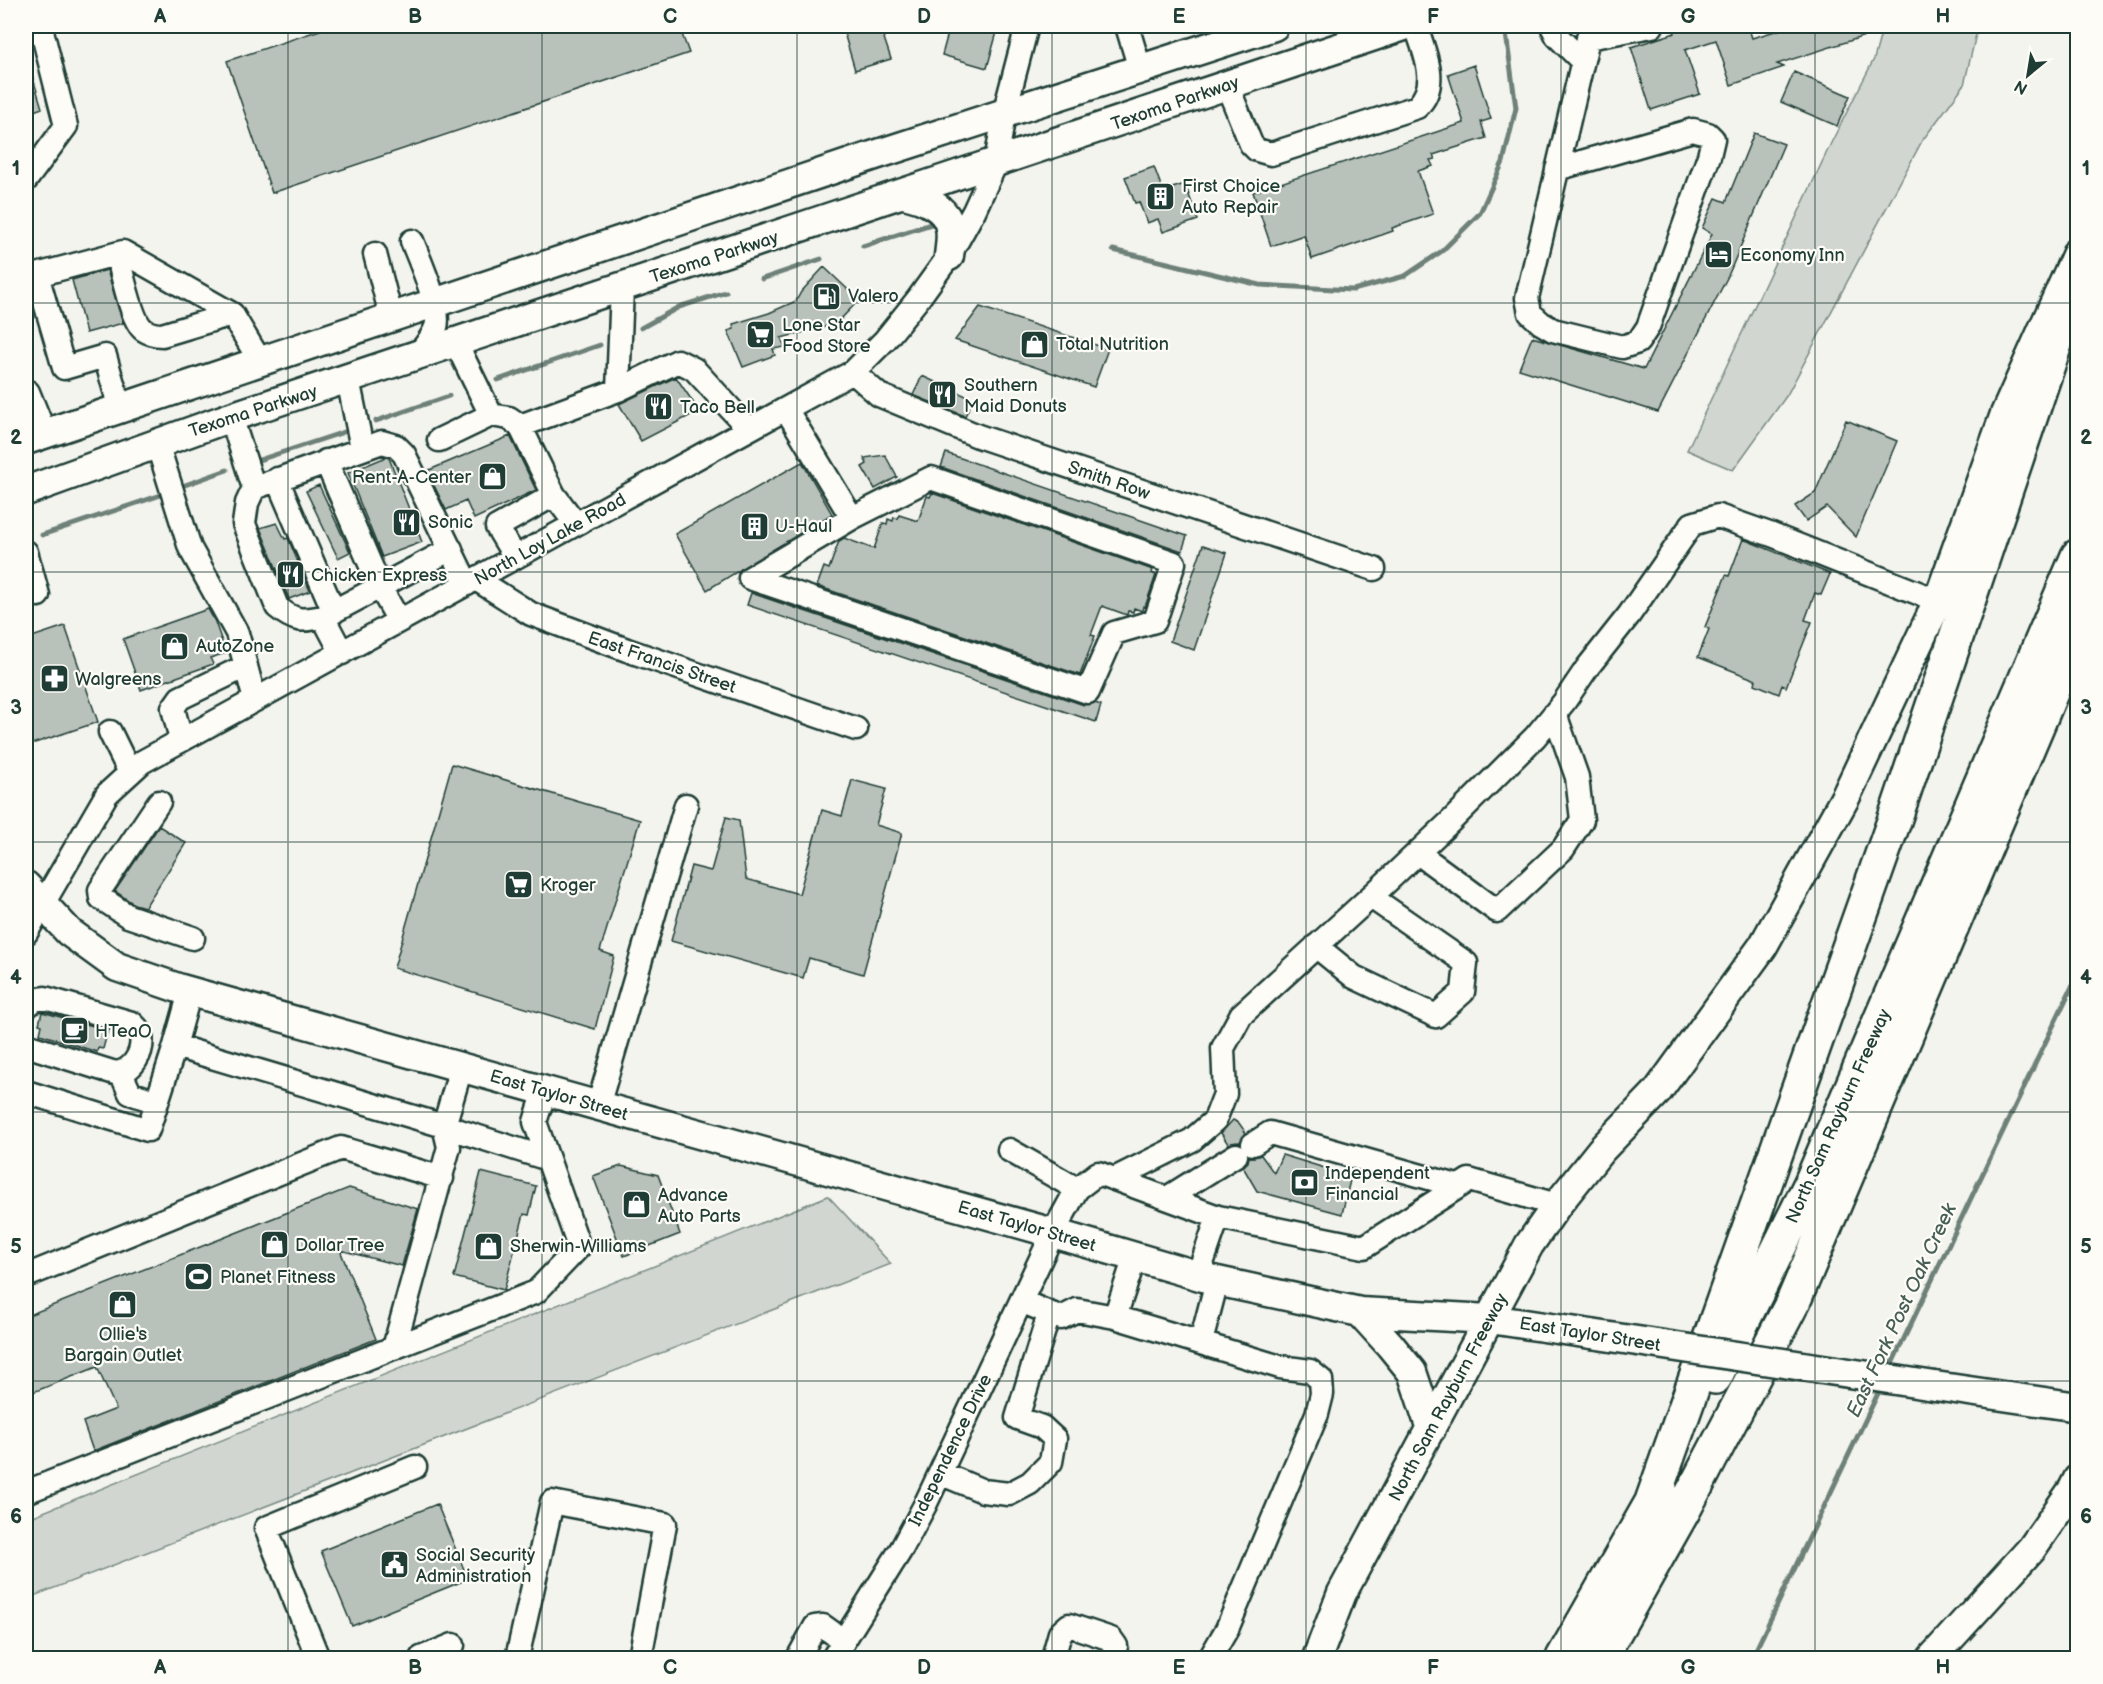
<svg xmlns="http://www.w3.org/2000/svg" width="2103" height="1684" font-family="'Balsamiq Sans',sans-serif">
  <rect width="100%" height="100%" fill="#f4f4ef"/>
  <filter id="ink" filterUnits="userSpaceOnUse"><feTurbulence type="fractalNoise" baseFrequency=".0167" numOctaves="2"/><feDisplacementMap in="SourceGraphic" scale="12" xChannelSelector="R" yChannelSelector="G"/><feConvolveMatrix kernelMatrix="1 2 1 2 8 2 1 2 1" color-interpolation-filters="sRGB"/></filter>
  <g filter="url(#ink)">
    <!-- green -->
    <path fill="#d1d6d1" stroke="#788a82" stroke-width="1.5" d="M1883,26H1978L1964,85L1922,141L1787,395L1733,470L1687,450L1832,141L1874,59Z
      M828,1196L891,1264L26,1599V1519Z"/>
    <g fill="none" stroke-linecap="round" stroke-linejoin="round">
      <!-- stream -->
      <path stroke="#6e8179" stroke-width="5" d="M863,246L931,224
        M1113,250L1260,285L1353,290L1405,276L1442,251L1480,213L1503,162L1516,108L1505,26
        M762,279L821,259
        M641,328L679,307L726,292
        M498,380L600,345
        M376,421L449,396
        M259,460L344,432
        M185,485L227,470
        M42,535L158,496
        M1889,1370L2078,974
        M1752,1658L1881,1387"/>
    </g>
    <!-- building -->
    <path fill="#b9c1bb" stroke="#1f3d34" stroke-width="1.5" d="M332,26H679L689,53L272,193L227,61Z
      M842,26H880L891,59L855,70Z
      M950,26H974L997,32L987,68L942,55Z
      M1673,26H1751L1752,29H1749L1752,38L1792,26H1887V29L1777,64L1784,67L1731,85L1716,40L1685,50L1700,94L1651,110L1631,47L1675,33Z
      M29,65L42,108L26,114V66Z
      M1474,65L1491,119L1481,122L1486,138L1433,155L1435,159L1430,160L1433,166L1418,171L1433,214L1392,228L1393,231L1312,259L1304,235L1271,246L1253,192L1464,123L1448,74Z
      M1794,72L1850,96L1837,126L1781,102Z
      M1754,133L1784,144L1728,276L1658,412L1519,369L1532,337L1644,369L1712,234L1702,228L1716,198L1726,202Z
      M1154,167L1163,191L1185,184L1198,220L1163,232L1158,219L1147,223L1139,202L1135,203L1125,177Z
      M824,267L859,300L836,324L781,338L785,347L773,349L775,355L743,367L728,331L734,329L733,324L769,313L796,301L801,292Z
      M107,270L123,323L86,333L72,280Z
      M980,307L1108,349L1094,387L955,340Z
      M922,376L973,399L965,416L913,395Z
      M676,377L699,411L641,441L619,404Z
      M1846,420L1897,441L1856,537L1827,507L1806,521L1795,506L1815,493Z
      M510,436L536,490L474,519L466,501L446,510L427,471Z
      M946,453L1187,536L1182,551L941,467Z
      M885,455L897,477L875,489L862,467L867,464L864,458Z
      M386,457L389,458L422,542L382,557L348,473Z
      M802,462L832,514L707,590L675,534Z
      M319,485L350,552L338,558L306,491Z
      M932,493L1153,570L1152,573L1156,575L1145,607L1143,606L1142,611L1134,608L1133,612L1128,611L1127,615L1102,606L1091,635L1095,636L1080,675L817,586L824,567L829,569L839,541L844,538L874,549L883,523L887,524L888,519L893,521L894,517L898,519L899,515L918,521L927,496L930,497Z
      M277,523L285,539L288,538L310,591L289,599L260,528Z
      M1743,539L1830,574L1821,595L1815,593L1805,620L1812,622L1786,687L1782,685L1779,694L1755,684L1756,680L1698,657L1709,629L1705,627L1726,575L1729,576Z
      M1203,545L1227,553L1194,650L1170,641Z
      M751,593L1084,705L1095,703L1101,705L1096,722L747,605Z
      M208,609L215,622L226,653L210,658L213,664L141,690L123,639Z
      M65,626L98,722L26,746V639Z
      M452,764L640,820L600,951L614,956L595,1029L394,968Z
      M852,780L886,789L876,825L902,833L863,974L809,958L803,978L671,941L691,866L711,871L726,817L739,820L746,879L799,894L822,810L842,816Z
      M159,826L186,843L145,907L134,904L115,891Z
      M42,1012L108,1030L103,1049L98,1048L97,1052L40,1034L42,1025L39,1024Z
      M1233,1120L1239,1123L1246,1133L1240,1142L1228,1144L1221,1133Z
      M1261,1155L1274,1173L1282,1155L1351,1176L1342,1214L1257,1191L1243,1167L1248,1162L1249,1157H1254Z
      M621,1166L658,1175L680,1234L624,1256L593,1176Z
      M481,1172L536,1186L529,1215L524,1214L504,1290L454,1277Z
      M349,1188L418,1209L402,1266L340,1250L376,1339L93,1451L83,1422L116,1409L97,1367L26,1395V1316Z
      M437,1504L468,1579L352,1626L321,1551Z"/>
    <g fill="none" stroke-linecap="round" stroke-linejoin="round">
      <defs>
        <path id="minor" d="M1127,26L1140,69
          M1552,26L1557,36L1582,61
          M26,31L41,27L66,126L26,180
          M1588,38L1652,26
          M1227,85L1251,144L1257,150L1271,154L1417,107C1441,84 1424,53 1416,26
          M1557,169L1693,130L1708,134L1713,139L1709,156L1648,327L1638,342L1622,347L1553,330L1541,323L1530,313L1527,298L1591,26
          M412,241C419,259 442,310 436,327C433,337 424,347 418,355
          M117,254C122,271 131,321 144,330C150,334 156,335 162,335L232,314
          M375,254L391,316
          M456,343L491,415L509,418L520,426L554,495L576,524
          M853,372L879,395L978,436L1374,569
          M348,379L362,448
          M618,390L622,287
          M26,393L28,392L45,434
          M120,408L105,356L64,368L37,275L123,252L232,314L260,361
          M786,409L852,518L931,478L1174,563L1155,621L1114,633L1088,692L750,578L852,518
          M231,417L254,488L247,503L244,524L277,607C295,622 301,621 323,617L451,549
          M520,426L618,390L678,361L694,369L749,429
          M439,440L491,415
          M157,443L190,548L237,633L255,700
          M326,461L380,587L399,621
          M277,479L334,612
          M254,488L382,442L396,446L404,454L467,584
          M26,552L38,595
          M515,557L497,527L554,495
          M476,579L531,614L627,650L856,729
          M323,617L342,653
          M110,732L130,773
          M181,740L173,708L180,698L246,666
          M159,802L100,890L101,898L128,916L193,938
          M1418,853L1497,911L1563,849L1582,820L1577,777L1555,714
          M26,933L107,794L142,762L853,372L885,340L918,299L949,256L974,211L996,163L1004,114L1027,26
          M1316,946L1354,977L1436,1016L1463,992L1466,963L1371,897
          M190,992L175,1046L444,1126L461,1068
          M26,1007L34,1000L45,998L132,1023C136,1027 140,1030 141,1035C144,1052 133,1072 115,1073L26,1045
          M121,1073L130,1093L157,1102
          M26,1092L148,1130L175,1046
          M598,1106L686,805
          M444,1126L548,1159
          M1253,1144L1270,1133L1457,1186
          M1009,1150L1077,1189
          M1114,1179L1192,1140L1215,1120L1225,1094L1223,1048L1241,1015L1377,891L1450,822L1535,737L1564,702L1587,668L1629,615L1692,524L1718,516L1772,535L1938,601
          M1167,1198L1236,1155
          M1198,1275L1218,1217L1364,1247L1469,1180L1557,1205
          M26,1276L341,1148L442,1178
          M1021,1301L1061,1318L1077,1310L1115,1317L1280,1367L1310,1371L1321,1380L1322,1394L1317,1414L1227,1629L1210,1658
          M1115,1317L1135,1257
          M1201,1342L1217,1281
          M394,1348L449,1147L444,1126
          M940,1473L983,1491L1009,1494L1030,1483L1051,1462L1055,1439L1042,1427L1017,1418L1049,1314
          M26,1492L536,1292L579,1247L535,1122L545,1091
          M318,1658L266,1528L415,1467
          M421,1658L453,1645
          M517,1658L552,1502L665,1524L640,1658
          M798,1658L815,1627L823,1626L844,1641
          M833,1658L902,1548L925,1505L1053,1233L1077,1189L1098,1173L1218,1217
          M1053,1658L1060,1633L1069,1625L1111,1639L1116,1646L1113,1658"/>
        <path id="major" d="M904,194C922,198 946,207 950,227C952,236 950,247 949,256
          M26,440L875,155L1274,26
          M26,491L231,417L1404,26
          M26,886L69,932L117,967L181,989L1053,1233L1217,1281L1360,1312L1490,1319L1591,1334
          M1360,1312L1390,1345L1412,1372L1431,1429
          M1935,1386L2078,1407
          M1317,1658L1342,1593L1529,1245L1557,1205L1601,1150L1657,1092L1763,946L1846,796L1938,601L2005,414L2078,251
          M1932,1658L2032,1548L2073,1489L2078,1479"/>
        <path id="highway" d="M1715,1377L1811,1183L2078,556
          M1650,1507L1894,821L2078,276
          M1563,1658L1660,1488
          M1600,1658L1683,1511L1794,1300L2078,629"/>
      </defs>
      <!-- minor casing -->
      <use href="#minor" stroke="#1f3d34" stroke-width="27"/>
      <!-- major casing -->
      <use href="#major" stroke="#1f3d34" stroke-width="33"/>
      <!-- highway casing -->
      <use href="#highway" stroke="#1f3d34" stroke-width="38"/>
      <!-- minor -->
      <use href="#minor" stroke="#fdfcf7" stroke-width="22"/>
      <!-- major -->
      <use href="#major" stroke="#fdfcf7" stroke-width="28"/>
      <!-- highway -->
      <use href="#highway" stroke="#fdfcf7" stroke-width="33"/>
      <defs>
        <path id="major-bridge" d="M1591,1334L1935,1386"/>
      </defs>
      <!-- major-bridge casing -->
      <use href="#major-bridge" stroke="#1f3d34" stroke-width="33" stroke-linecap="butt"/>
      <!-- major-bridge -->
      <use href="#major-bridge" stroke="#fdfcf7" stroke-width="28"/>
    </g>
  </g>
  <!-- grid -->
  <path fill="none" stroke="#1f3d34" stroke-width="1.5" stroke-opacity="0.55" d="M288,26V1658M542,26V1658M797,26V1658M1052,26V1658M1306,26V1658M1561,26V1658M1815,26V1658M26,303H2078M26,572H2078M26,842H2078M26,1112H2078M26,1381H2078"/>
  <!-- icons -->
  <defs>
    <symbol id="building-square" viewBox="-11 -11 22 22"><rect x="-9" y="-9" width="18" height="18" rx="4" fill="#1f3d34" stroke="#fdfcf7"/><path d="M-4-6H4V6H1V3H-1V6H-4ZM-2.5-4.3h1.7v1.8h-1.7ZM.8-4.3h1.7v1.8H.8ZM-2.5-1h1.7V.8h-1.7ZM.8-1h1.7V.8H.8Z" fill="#fff"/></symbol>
    <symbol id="hotel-square" viewBox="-11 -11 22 22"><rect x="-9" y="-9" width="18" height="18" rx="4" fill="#1f3d34" stroke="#fdfcf7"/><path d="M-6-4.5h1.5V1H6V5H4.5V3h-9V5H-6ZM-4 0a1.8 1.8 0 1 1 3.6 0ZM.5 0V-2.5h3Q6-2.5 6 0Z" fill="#fff"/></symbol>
    <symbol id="fuel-square" viewBox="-11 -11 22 22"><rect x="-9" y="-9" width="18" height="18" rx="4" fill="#1f3d34" stroke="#fdfcf7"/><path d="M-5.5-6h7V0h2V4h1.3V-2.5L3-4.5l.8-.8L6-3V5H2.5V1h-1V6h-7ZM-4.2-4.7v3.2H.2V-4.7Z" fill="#fff"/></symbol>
    <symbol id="supermarket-square" viewBox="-11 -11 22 22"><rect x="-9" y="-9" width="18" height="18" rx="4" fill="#1f3d34" stroke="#fdfcf7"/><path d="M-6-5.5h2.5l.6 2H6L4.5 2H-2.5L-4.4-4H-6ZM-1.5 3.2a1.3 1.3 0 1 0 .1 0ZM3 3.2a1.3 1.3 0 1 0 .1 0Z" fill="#fff"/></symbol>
    <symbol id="shop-square" viewBox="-11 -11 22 22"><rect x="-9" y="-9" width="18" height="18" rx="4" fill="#1f3d34" stroke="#fdfcf7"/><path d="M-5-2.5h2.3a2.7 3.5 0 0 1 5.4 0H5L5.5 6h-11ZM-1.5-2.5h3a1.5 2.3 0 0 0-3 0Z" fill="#fff"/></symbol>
    <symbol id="restaurant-square" viewBox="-11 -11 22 22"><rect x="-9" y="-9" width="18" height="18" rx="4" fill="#1f3d34" stroke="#fdfcf7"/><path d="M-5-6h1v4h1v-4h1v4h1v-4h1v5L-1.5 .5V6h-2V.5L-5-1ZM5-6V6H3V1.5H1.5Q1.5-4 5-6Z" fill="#fff"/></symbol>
    <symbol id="pharmacy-square" viewBox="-11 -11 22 22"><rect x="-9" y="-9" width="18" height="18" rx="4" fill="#1f3d34" stroke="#fdfcf7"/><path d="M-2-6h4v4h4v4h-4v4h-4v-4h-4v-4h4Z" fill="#fff"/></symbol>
    <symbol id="cafe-square" viewBox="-11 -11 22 22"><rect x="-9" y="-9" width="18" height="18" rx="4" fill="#1f3d34" stroke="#fdfcf7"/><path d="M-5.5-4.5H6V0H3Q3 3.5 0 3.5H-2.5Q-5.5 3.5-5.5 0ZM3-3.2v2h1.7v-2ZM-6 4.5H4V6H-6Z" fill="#fff"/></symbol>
    <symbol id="bank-square" viewBox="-11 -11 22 22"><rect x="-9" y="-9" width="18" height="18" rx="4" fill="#1f3d34" stroke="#fdfcf7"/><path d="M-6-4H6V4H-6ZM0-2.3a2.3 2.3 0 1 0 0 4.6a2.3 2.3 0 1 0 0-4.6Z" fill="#fff"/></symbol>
    <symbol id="stadium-square" viewBox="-11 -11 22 22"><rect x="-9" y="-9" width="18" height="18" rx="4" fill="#1f3d34" stroke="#fdfcf7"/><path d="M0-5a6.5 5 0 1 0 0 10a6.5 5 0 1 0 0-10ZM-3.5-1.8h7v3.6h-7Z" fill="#fff"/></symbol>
    <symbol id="civic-square" viewBox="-11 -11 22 22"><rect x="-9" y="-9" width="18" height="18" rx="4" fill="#1f3d34" stroke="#fdfcf7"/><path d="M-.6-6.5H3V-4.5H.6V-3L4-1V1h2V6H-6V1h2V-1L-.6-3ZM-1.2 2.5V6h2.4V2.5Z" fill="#fff"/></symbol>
  </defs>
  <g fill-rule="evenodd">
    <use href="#building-square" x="1144" y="180" width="33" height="33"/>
    <use href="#hotel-square" x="1702" y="238" width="33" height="33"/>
    <use href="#fuel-square" x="810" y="280" width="33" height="33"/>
    <use href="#supermarket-square" x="744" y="318" width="33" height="33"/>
    <use href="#shop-square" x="1018" y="328" width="33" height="33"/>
    <use href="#restaurant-square" x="926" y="378" width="33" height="33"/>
    <use href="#restaurant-square" x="642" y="390" width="33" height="33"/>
    <use href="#shop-square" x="476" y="460" width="33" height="33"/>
    <use href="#restaurant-square" x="390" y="506" width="33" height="33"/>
    <use href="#building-square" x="738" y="510" width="33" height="33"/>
    <use href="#restaurant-square" x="274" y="558" width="33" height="33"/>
    <use href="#shop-square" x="158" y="630" width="33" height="33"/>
    <use href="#pharmacy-square" x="38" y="662" width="33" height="33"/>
    <use href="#supermarket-square" x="502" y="868" width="33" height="33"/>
    <use href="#cafe-square" x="58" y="1014" width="33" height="33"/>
    <use href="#bank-square" x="1288" y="1166" width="33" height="33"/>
    <use href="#shop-square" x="620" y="1188" width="33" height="33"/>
    <use href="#shop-square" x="258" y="1228" width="33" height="33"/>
    <use href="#shop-square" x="472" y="1230" width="33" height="33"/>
    <use href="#stadium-square" x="182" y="1260" width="33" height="33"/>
    <use href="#shop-square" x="106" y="1288" width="33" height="33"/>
    <use href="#civic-square" x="378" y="1548" width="33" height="33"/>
  </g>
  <g text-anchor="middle" stroke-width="4.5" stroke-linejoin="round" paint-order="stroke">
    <!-- street labels -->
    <g font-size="18" fill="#1f3d34" stroke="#fdfcf7">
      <text transform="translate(1175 103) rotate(-19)" y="6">Texoma Parkway</text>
      <text transform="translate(714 257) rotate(-18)" y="6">Texoma Parkway</text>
      <text transform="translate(253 411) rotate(-18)" y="6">Texoma Parkway</text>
      <text transform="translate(1109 480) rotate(19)" y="6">Smith Row</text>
      <text transform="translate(550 539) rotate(-29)" y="6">North Loy Lake Road</text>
      <text transform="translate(662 662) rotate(19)" y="6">East Francis Street</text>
      <text transform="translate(559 1095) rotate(16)" y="6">East Taylor Street</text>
      <text transform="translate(1838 1116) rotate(-66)" y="6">North Sam Rayburn Freeway</text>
      <text transform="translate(1027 1226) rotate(16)" y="6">East Taylor Street</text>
      <text transform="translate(1590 1334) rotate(9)" y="6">East Taylor Street</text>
      <text transform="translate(1448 1397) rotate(-62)" y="6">North Sam Rayburn Freeway</text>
      <text transform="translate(950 1450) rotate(-64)" y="6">Independence Drive</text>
    </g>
    <!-- poi labels -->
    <g font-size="18" fill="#1f3d34" stroke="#fdfcf7" text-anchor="start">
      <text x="1182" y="192">First Choice<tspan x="1182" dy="21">Auto Repair</tspan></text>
      <text x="1740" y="261">Economy Inn</text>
      <text x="848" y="302">Valero</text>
      <text x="782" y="331">Lone Star<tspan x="782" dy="21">Food Store</tspan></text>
      <text x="1056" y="350">Total Nutrition</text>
      <text x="964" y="391">Southern<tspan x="964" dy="21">Maid Donuts</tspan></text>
      <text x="680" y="413">Taco Bell</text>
      <text x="471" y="483" text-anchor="end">Rent-A-Center</text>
      <text x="428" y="528">Sonic</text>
      <text x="775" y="532">U-Haul</text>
      <text x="311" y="581">Chicken Express</text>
      <text x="196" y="652">AutoZone</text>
      <text x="75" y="685">Walgreens</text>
      <text x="540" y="891">Kroger</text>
      <text x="95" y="1037">HTeaO</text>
      <text x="1325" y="1179">Independent<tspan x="1325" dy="21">Financial</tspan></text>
      <text x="658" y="1201">Advance<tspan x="658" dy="21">Auto Parts</tspan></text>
      <text x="295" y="1251">Dollar Tree</text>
      <text x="510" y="1252">Sherwin-Williams</text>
      <text x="220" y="1283">Planet Fitness</text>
      <text x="123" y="1340" text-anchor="middle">Ollie's<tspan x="123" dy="21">Bargain Outlet</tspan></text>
      <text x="416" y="1561">Social Security<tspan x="416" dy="21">Administration</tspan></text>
    </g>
    <!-- water labels -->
    <g font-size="20" font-style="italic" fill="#475f56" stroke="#fdfcf7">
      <text transform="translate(1901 1310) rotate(-65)" y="7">East Fork Post Oak Creek</text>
    </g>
  </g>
  <!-- margin -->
  <rect width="2103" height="1684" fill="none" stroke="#fdfcf7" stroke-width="66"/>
  <!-- north arrow -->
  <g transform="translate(2028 75) rotate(210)" stroke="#fdfcf7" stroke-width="4.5" paint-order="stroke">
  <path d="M0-4.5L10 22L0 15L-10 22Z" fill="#1f3d34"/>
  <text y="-9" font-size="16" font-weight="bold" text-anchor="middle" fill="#1f3d34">N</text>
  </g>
  <rect x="33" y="33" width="2037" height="1618" fill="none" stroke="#1f3d34" stroke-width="2"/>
  <g font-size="20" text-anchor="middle" font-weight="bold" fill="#1f3d34">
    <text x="160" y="23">A</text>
    <text x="415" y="23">B</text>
    <text x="670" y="23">C</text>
    <text x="924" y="23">D</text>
    <text x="1179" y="23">E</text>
    <text x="1433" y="23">F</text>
    <text x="1688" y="23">G</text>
    <text x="1943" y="23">H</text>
    <text x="16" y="175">1</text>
    <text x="2086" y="175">1</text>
    <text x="16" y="444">2</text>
    <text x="2086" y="444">2</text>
    <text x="16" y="714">3</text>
    <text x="2086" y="714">3</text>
    <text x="16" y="984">4</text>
    <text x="2086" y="984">4</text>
    <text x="16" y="1253">5</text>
    <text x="2086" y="1253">5</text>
    <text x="16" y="1523">6</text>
    <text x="2086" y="1523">6</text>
    <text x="160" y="1674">A</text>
    <text x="415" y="1674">B</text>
    <text x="670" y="1674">C</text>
    <text x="924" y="1674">D</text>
    <text x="1179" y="1674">E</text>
    <text x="1433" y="1674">F</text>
    <text x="1688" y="1674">G</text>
    <text x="1943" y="1674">H</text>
  </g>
</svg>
